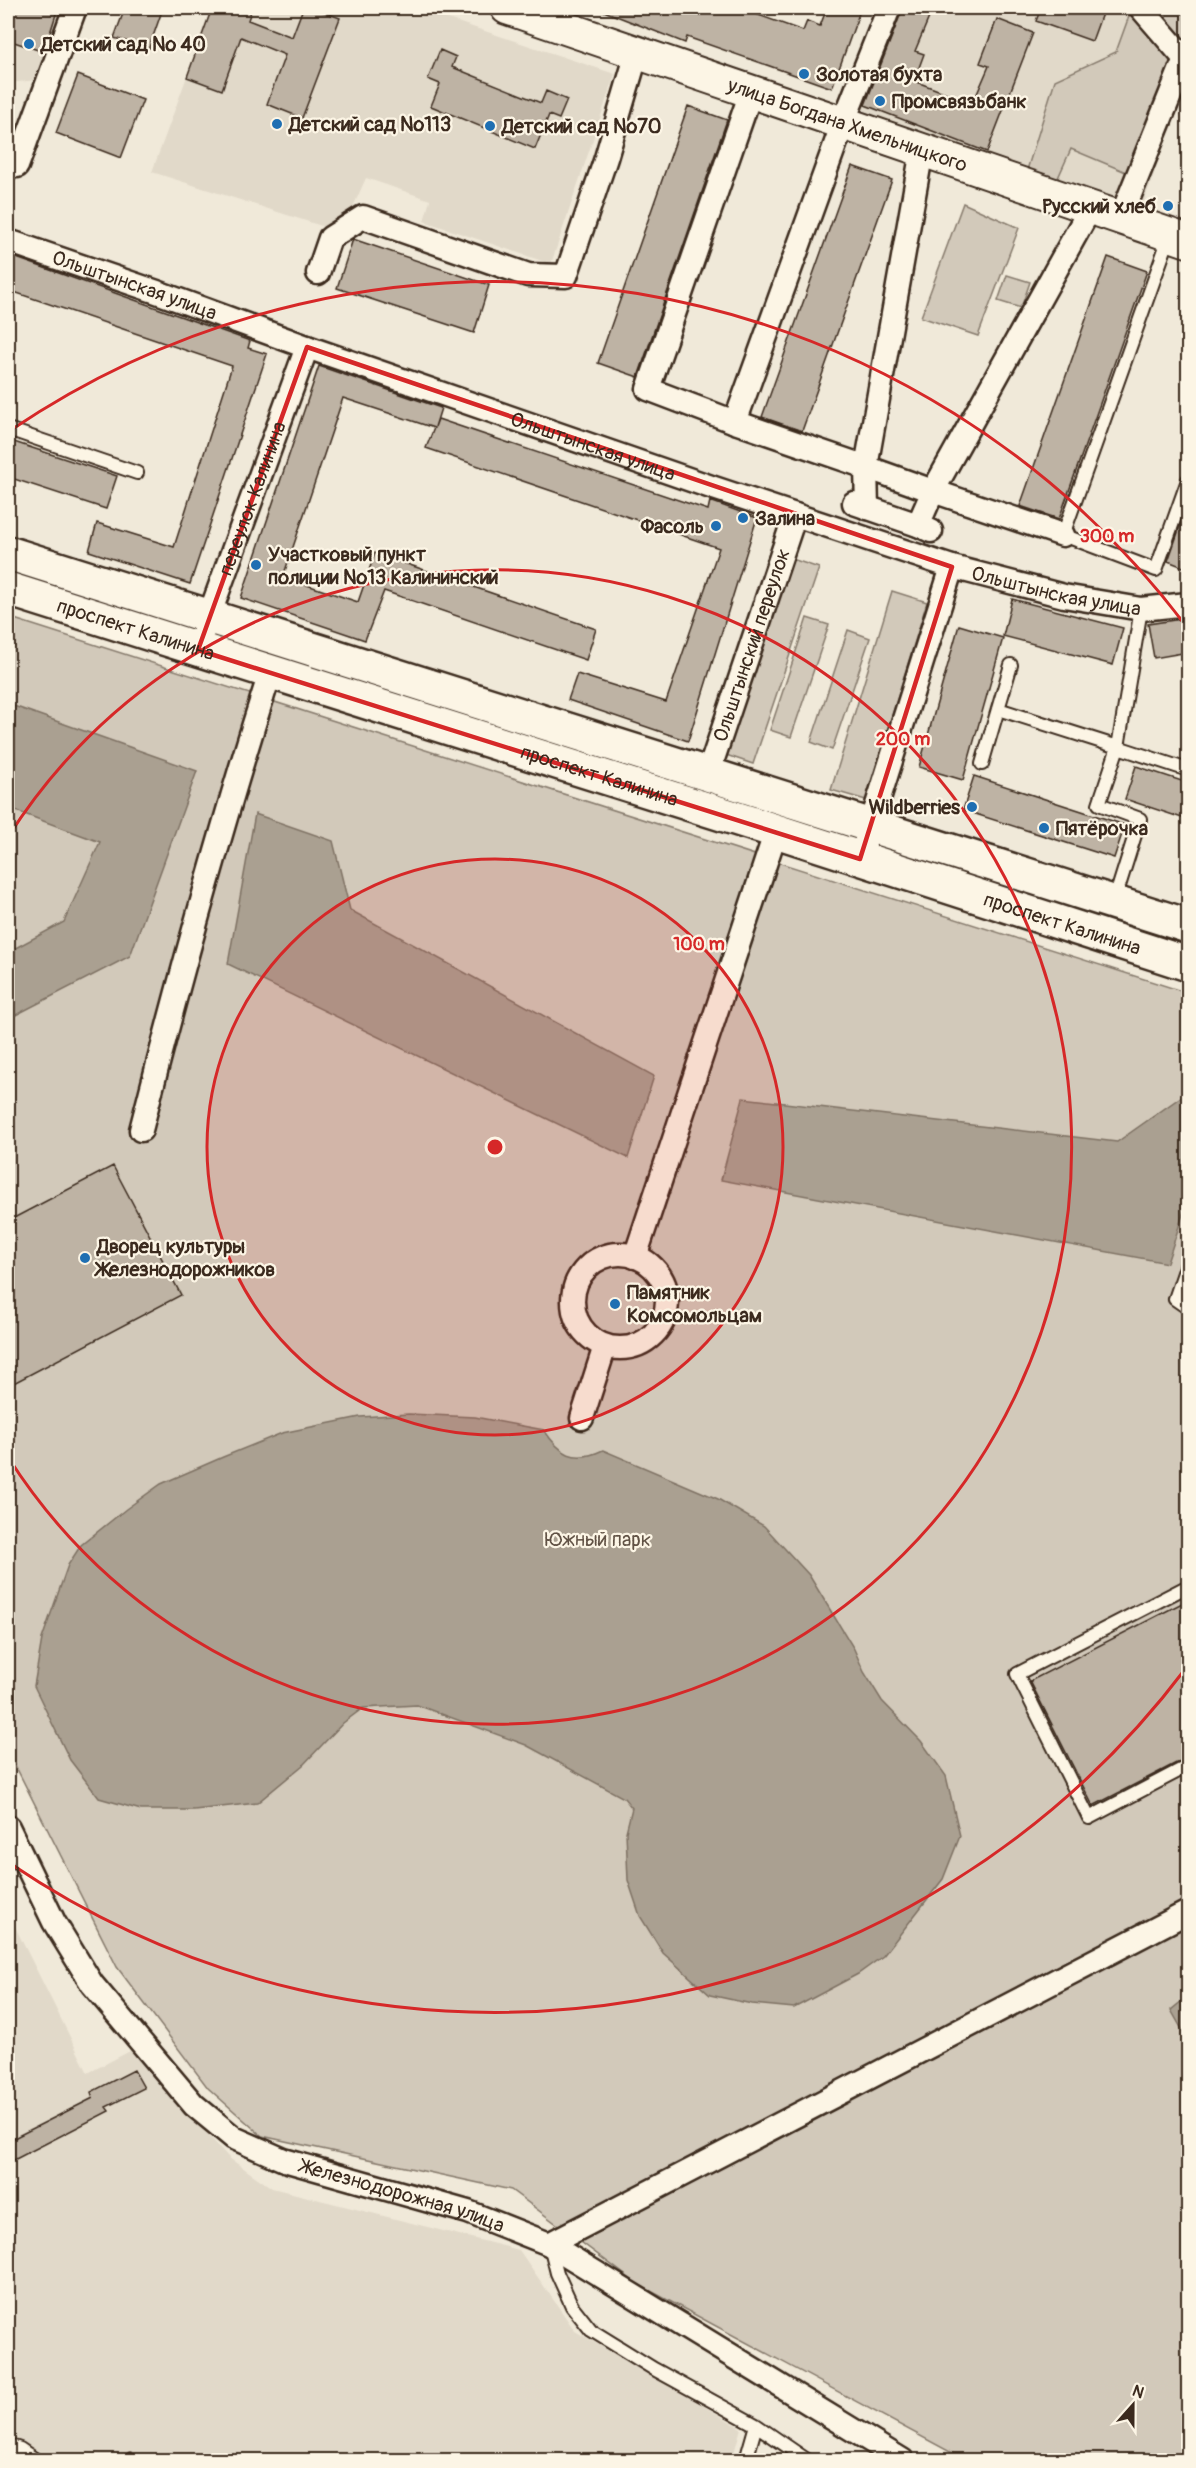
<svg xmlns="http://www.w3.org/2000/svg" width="1196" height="2468" font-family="Pangolin,sans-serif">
  <rect width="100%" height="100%" fill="#f0e9d9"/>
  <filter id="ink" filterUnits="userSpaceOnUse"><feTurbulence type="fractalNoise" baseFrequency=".0167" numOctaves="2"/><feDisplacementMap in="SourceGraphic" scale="12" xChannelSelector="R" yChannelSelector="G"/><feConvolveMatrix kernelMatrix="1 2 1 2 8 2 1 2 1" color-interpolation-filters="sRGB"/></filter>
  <g filter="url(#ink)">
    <!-- built -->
    <path fill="#e1d9c9" d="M8,8H63L37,80L8,83Z
      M212,8H415L615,74L551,264L424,221L430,200L366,178L353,207L328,228L152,172Z
      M901,8H1188V77L1138,219L858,111Z
      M8,1913L88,2073L132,2050L229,2158L272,2188L519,2250L575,2331L741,2428L732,2460H8Z"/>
    <!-- green -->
    <path fill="#d2c9ba" stroke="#867a6c" stroke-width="1.5" d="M1132,8L1180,60L1133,175L1071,149L1057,180L1027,170L1055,80L1116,52Z
      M1150,8H1188V40L1186,46Z
      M963,203L1019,228L978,336L921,317Z
      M1007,275L1030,282L1021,308L998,301Z
      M786,557L819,568L753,764L720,753Z
      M892,591L927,602L866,800L831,790Z
      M8,617L1188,993V2460H965L636,2283L511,2190L262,2136L208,2088L117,1967L8,1751Z
      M807,618L829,625L791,737L770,730Z
      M848,630L870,638L832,750L811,742Z"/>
    <!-- water -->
    <path fill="#aaa091" stroke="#7e7163" stroke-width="1.5" d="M8,704L197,771L130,956L8,1019V952L64,922L100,842L8,808Z
      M255,814L333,841L350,910L654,1076L628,1158L228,964Z
      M1188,1092V1199L1167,1263L721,1180L743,1098L1117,1142Z
      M409,1414L475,1417L544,1430C560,1454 574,1464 603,1450L718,1499L764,1526L809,1575L854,1649L864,1672L882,1701L921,1741L946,1776L960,1836L943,1879L883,1956L858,1974L794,2008L752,2004L710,1995L663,1953L640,1916L628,1880L626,1832L632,1808L624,1798L526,1745L417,1705L363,1708L343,1723L303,1765L257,1803L194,1810H141L99,1798L70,1760L34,1686L42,1639L68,1565L81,1545L126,1509L161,1484L223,1457L282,1433L360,1417Z
      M1188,1996V2040L1171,2010Z"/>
    <!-- building -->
    <path fill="#beb3a4" stroke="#3b2a1e" stroke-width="1.5" d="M8,8H58L44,52L8,40Z
      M125,8H163L149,48L114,38Z
      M212,8H252L248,20L292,37L303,8H313L340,18L302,118L267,104L285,55L241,37L222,90L187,77Z
      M596,8H751L750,12L803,31L807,21L820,26L827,8H861L832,88L687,37L685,43Z
      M903,8H933L915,51L924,54L914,81L973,103L989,66L980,63L997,19L1033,33L987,152L865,105Z
      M1041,8H1104L1092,41L1036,21Z
      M440,50L456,57L452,67L541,103L546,91L567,100L559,119L549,115L535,149L431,106L440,84L428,79Z
      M78,75L143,100L121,158L56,133Z
      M688,106L727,120L638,377L598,363Z
      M852,166L892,180L802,431L762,417Z
      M353,239L489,285L474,333L337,288Z
      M8,255L250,341L248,348L267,354L190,584L89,551L97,523L174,547L232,366L8,290Z
      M1108,257L1147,271L1059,519L1020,506Z
      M319,366L441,408L435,427L438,419L708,510L710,501L757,518L688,741L568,700L577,674L666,702L719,548L426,448L434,428L343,398L283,577L358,602L375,553L596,629L586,660L384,591L365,640L241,598Z
      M8,440L117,476L106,509L8,477Z
      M1188,504V569L1168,561Z
      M1012,599L1123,628L1113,665L1003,636Z
      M1188,618V652L1154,658L1148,624Z
      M959,625L1003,638L963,780L919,767Z
      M1136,766L1188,783V820L1125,799Z
      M974,776L1125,825L1114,858L963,810Z
      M113,1166L181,1295L8,1386V1221Z
      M1188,1600V1757L1093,1806L1030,1681Z
      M134,2070L144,2088L106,2107L109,2111L8,2163V2141L93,2098L91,2092Z"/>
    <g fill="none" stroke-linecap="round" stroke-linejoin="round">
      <defs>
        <path id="lane" d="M1170,235L1063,535L1156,570L1188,480
          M8,429L137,473
          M998,709L1011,665
          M982,764L998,709L1118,747L1141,609
          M1114,902L1140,819L1099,804L1118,747L1188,770
          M1188,1261L1175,1299L1188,1308
          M1188,1586L1017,1674L1089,1818L1188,1766
          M550,2245L557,2273L572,2306L591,2330L654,2369L756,2425L807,2460
          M8,2445L20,2449L36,2460
          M746,2460L756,2425"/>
        <g id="street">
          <path d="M1141,8L1185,59"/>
          <path d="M751,92L648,389L735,422L843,123L889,8"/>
          <path d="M17,166L75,8"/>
          <path d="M1121,217L1188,51"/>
          <path id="s1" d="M8,241L157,292L307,347L714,488L952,567L1064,596L1141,609L1188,604"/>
          <path d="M318,273L330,238L363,217L528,275L566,276L606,158L637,53"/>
          <path d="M735,422L866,467L922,150"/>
          <path d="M854,503L918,525L931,531"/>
          <path d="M867,508L866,467L933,491L918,525"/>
          <path d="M1063,535L933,491L1091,207"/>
          <path id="s2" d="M204,630L307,347"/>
          <path id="s3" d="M708,774L795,515"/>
          <path d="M860,859L952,567"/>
          <path d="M141,1130C180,976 222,824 270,673"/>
          <circle cx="620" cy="1301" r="47"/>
          <path d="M635,1257L776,831"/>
          <path d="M582,1418L605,1346"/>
          <path id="s4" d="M8,1827L54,1922L92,1984L194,2105L234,2138L284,2160L468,2212L549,2244L902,2460"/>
          <path d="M549,2244L1188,1912"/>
        </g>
        <g id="secondary">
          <path id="s5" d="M507,8L1188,241"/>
        </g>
        <g id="primary">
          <path d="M8,553L1188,926"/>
          <path id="s6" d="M8,589L776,831L1188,964"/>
        </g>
      </defs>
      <!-- lane casing -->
      <use href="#lane" stroke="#3b2a1e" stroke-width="16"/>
      <!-- street casing -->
      <use href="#street" stroke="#3b2a1e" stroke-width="27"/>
      <!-- secondary casing -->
      <use href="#secondary" stroke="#3b2a1e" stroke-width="36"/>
      <!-- primary casing -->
      <use href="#primary" stroke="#3b2a1e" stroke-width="38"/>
      <!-- lane -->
      <use href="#lane" stroke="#fcf5e5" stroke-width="12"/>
      <!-- street -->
      <use href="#street" stroke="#fcf5e5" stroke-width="22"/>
      <!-- secondary -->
      <use href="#secondary" stroke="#fcf5e5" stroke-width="32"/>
      <!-- primary -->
      <use href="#primary" stroke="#fcf5e5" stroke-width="33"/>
      <defs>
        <path id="rail" d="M129,2460L130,2455"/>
      </defs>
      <!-- rail casing -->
      <use href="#rail" stroke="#3b2a1e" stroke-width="7"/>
      <!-- rail -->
      <use href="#rail" stroke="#fcf5e5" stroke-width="4.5" stroke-dasharray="14" stroke-linecap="butt"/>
    </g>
  </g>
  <!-- marked area -->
  <path fill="none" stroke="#d62828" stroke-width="4.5" stroke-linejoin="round" d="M307,347L952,567L860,859L198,650Z"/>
  <!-- distance rings -->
  <circle cx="495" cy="1147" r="288" fill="#d62828" fill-opacity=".12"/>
  <g fill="none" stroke="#d62828" stroke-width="3">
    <circle cx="495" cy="1147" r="288"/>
    <path d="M8 837A577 577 0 1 1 8 1457"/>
    <path d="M1186 1668A865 865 0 0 1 11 1864M11 430A865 865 0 0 1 1186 626"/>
  </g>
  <!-- markers -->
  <g fill="#1f6fb2" stroke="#fcf5e5" stroke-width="2">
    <circle cx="29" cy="44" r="6"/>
    <circle cx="804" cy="74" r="6"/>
    <circle cx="880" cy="101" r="6"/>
    <circle cx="277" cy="124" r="6"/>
    <circle cx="490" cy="126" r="6"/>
    <circle cx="1168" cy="206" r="6"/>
    <circle cx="743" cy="518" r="6"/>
    <circle cx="716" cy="526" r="6"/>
    <circle cx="256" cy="565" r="6"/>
    <circle cx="972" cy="807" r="6"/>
    <circle cx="1044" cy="828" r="6"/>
    <circle cx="85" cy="1258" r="6"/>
    <circle cx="615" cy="1304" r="6"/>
  </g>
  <g text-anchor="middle" stroke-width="4.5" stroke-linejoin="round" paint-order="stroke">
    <!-- poi labels -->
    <g font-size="20" font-weight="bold" fill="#3b2a1e" stroke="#fcf5e5" text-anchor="start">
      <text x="41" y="51">Детский сад № 40</text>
      <text x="816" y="81">Золотая бухта</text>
      <text x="892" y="108">Промсвязьбанк</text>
      <text x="289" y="131">Детский сад №113</text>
      <text x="502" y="133">Детский сад №70</text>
      <text x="1156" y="213" text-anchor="end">Русский хлеб</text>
      <text x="755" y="525">Залина</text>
      <text x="704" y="533" text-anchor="end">Фасоль</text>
      <text x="268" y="561">Участковый пункт<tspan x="268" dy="23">полиции №13 Калининский</tspan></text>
      <text x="960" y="814" text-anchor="end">Wildberries</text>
      <text x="1056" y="835">Пятёрочка</text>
      <text x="97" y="1253">Дворец культуры<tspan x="97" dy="23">Железнодорожников</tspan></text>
      <text x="627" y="1299">Памятник<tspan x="627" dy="23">Комсомольцам</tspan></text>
    </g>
    <!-- street labels -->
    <g font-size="20" fill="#3b2a1e" stroke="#fcf5e5">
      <text dy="7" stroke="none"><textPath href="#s5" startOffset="360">улица Богдана Хмельницкого</textPath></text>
      <text dy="7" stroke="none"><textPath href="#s1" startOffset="134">Ольштынская улица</textPath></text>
      <text dy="7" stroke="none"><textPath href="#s1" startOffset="620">Ольштынская улица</textPath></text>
      <text dy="7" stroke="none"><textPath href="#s2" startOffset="140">переулок Калинина</textPath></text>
      <text dy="7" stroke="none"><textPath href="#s1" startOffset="1106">Ольштынская улица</textPath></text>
      <text dy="7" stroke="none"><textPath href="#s6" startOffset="134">проспект Калинина</textPath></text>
      <text dy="7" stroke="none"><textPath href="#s3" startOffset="136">Ольштынский переулок</textPath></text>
      <text dy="7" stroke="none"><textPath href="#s6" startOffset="620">проспект Калинина</textPath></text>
      <text dy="7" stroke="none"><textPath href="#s6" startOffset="1106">проспект Калинина</textPath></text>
      <text dy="7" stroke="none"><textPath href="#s4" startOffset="567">Железнодорожная улица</textPath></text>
    </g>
    <!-- park labels -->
    <g font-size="20" fill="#615245" stroke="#fcf5e5">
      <text x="598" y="1546">Южный парк</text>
    </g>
  </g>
  <circle cx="495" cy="1147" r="9" fill="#d62828" stroke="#fcf5e5" stroke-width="3"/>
  <g font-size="18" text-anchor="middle" font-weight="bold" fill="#d62828" stroke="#fcf5e5" stroke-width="4.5" stroke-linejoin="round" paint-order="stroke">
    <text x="1107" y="542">300 m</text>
    <text x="903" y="745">200 m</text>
    <text x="699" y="950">100 m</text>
  </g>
  <!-- margin -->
  <rect width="1196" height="2468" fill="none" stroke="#fcf5e5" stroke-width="30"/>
  <rect x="15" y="15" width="1166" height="2438" fill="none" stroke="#3b2a1e" stroke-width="2" filter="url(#ink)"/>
  <!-- north arrow -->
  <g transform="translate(1133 2405) rotate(21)" stroke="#fcf5e5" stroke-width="4.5" paint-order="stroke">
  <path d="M0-4.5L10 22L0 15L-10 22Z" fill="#3b2a1e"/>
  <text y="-9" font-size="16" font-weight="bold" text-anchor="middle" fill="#3b2a1e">N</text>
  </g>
</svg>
